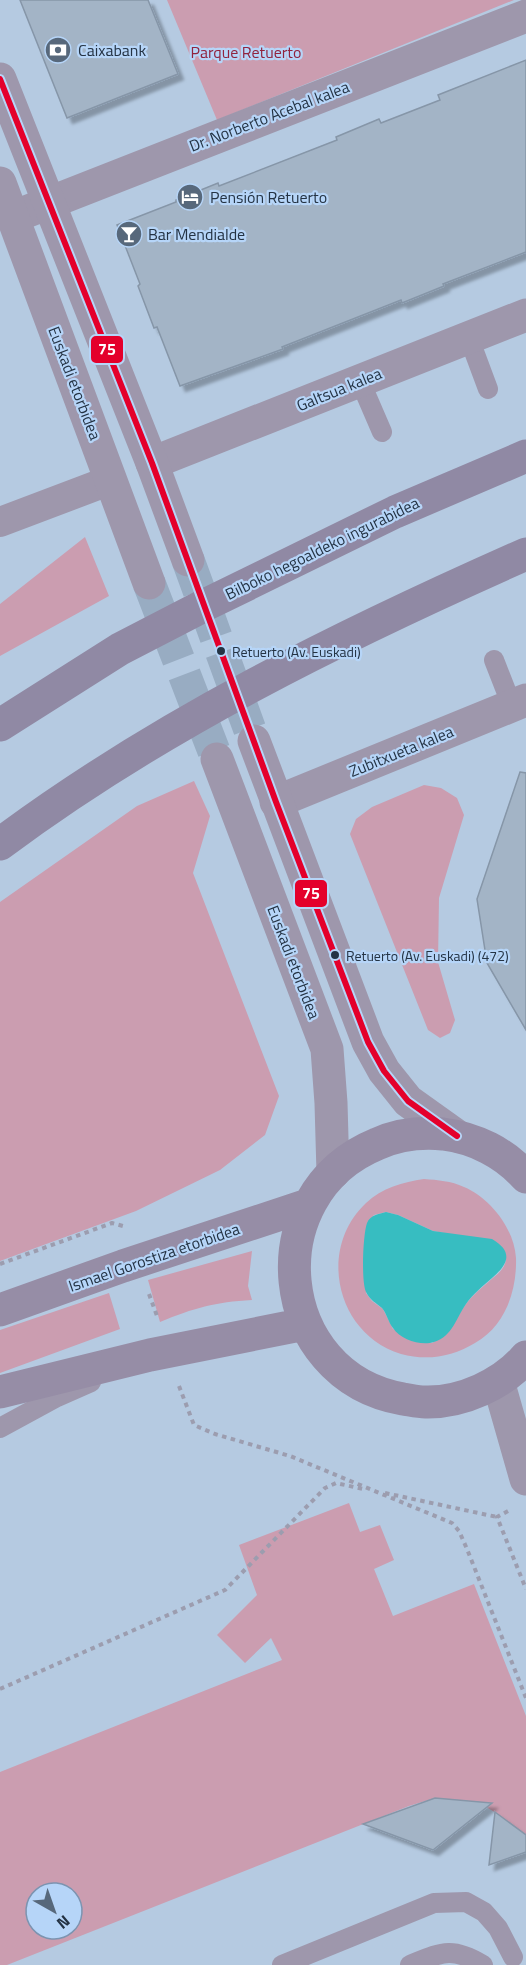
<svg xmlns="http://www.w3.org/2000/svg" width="526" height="1965" font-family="'Titillium Web',sans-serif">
  <defs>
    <filter id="shadow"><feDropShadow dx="5.5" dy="5.5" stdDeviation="1.5" flood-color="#0004"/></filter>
  </defs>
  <rect width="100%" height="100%" fill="#b5cae1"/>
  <!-- green -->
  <path fill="#cb9db0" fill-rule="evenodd" d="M167,0H514L217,120Z
    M85,537L109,596L0,656V604Z
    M194,781L210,816L193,873L279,1096L265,1135L220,1170L136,1211L0,1261V902L137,806Z
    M424,785L441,788L457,798L464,815L439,898L438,962L455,1020L450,1033L440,1038L428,1030L350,834L356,819L372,807Z
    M424,1179C438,1180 451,1181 464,1187C490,1198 514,1228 516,1258C517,1291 505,1326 475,1343C452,1357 427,1361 401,1354C336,1334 317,1249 366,1203C382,1188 403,1182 424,1179ZM386,1212L398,1215L433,1231L444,1233L506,1259C505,1271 494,1276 486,1284C479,1290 471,1297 466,1304C453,1322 453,1333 432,1343L393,1329L383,1309L372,1301L366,1293V1237L368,1222L374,1215Z
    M252,1251L248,1286L252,1300C215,1302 194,1308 160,1322L148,1280Z
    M109,1293L120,1329L0,1373V1330Z
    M349,1503L360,1532L380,1525L394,1560L374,1569L393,1616L474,1584L526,1716V1838L496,1813L478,1802L435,1798L409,1806L7,1965H0V1772L282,1660L271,1638L245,1663L217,1635L257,1595L239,1545ZM36,1893H72V1929H36Z"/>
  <!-- water -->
  <path fill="#37bdc1" d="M386,1212L398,1215L433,1231L492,1239C514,1252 508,1264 492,1278C483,1286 473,1294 466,1304C456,1318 453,1336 434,1342C421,1346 401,1340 393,1328C388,1322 387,1314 382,1308C376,1303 370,1300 366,1292C361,1281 363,1234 367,1223C370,1215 379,1214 386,1212Z"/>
  <!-- building -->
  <path fill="#a3b4c6" stroke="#8696a8" stroke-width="1.5" filter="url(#shadow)" d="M20,0H148L178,74L67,118Z
    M526,60V252L443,284L444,286L402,303L401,300L282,347L283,349L180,386L157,327L154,328L138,286L140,284L117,225L176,202V200L218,183L219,186L337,140L336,137L379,119L381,123L440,100L438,95Z
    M520,772L526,773V1030L487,963L477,899Z
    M435,1798L492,1803L433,1850L363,1824Z
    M495,1812L526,1835V1852L489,1865Z"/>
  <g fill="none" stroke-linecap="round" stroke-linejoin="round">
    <!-- tertiary-tunnel -->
    <path stroke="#98acc2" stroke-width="33" stroke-dasharray="33 16" stroke-linecap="butt" d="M188,560L254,741
      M149,583L217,759"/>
    <!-- path -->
    <path stroke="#9c9daf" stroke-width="4" stroke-dasharray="4.5 4.5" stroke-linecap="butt" d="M0,1264L112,1223L123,1226
      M149,1294L157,1316
      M179,1386L194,1425L215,1434L290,1456L452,1523L459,1531L467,1549L526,1698
      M385,1493L497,1517
      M508,1511L497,1517L526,1589
      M0,1689L225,1590L325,1488L336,1483L363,1489"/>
    <!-- service -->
    <path stroke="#9e97ac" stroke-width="20" d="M469,338L488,389
      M360,381L382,432
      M494,660L512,706
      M0,1428L57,1397L91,1382
      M282,1965L434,1903L466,1902L484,1912L498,1928L513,1957
      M410,1965C442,1952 452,1946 483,1965"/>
    <!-- pedestrian -->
    <path stroke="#9e97ac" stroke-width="30" d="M0,522L111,480"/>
    <!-- minor -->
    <path stroke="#9e97ac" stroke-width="33" d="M13,217L526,16
      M152,463L526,315
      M276,802L526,700"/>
    <!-- tertiary -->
    <path stroke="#9e97ac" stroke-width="33" d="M0,79L152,463L188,560
      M0,183L149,583
      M254,741L368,1042L384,1071L408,1101L457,1136
      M217,759L327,1049L331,1103L333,1173
      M498,1381L526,1479"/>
    <!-- secondary -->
    <path stroke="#968da6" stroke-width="33" d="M526,1177C505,1153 475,1138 443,1134C421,1132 397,1135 377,1144C255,1194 272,1376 403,1399C410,1400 418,1402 425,1402C462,1403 503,1384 526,1357
      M0,1310L123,1266L308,1205
      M0,1392L150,1355L305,1324"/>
    <!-- motorway -->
    <path stroke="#9089a4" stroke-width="33" d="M0,725L120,649L207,604L395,512L526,456
      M0,844C161,724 343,635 526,554"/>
    <defs>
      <path id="bus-1" d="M0,79L152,463L276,802L368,1042L384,1071L408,1101L457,1136"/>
    </defs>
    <!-- bus-1 casing -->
    <use href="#bus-1" stroke="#b6d5f8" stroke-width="10"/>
    <!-- bus-1 -->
    <use href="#bus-1" stroke="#e4002b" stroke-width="6"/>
  </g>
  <!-- icons -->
  <defs>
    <symbol id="bank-disc" viewBox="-11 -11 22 22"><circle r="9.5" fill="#57687b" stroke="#b6d5f8"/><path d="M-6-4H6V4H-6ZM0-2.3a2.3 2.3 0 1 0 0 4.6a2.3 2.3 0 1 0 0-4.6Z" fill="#fff"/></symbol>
    <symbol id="hotel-disc" viewBox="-11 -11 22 22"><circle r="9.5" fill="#57687b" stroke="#b6d5f8"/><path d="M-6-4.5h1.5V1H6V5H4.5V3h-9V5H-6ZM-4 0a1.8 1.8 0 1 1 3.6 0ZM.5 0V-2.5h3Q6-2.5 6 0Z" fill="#fff"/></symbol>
    <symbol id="bar-disc" viewBox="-11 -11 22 22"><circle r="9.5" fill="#57687b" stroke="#b6d5f8"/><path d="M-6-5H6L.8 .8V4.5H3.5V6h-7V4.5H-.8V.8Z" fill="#fff"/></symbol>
  </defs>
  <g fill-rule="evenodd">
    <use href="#bank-disc" x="43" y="35" width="30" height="30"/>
    <use href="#hotel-disc" x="175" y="182" width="30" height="30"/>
    <use href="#bar-disc" x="114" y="219" width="30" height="30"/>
  </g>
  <!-- markers -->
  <g fill="#243344" stroke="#b6d5f8" stroke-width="2">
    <circle cx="221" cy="651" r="5"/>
    <circle cx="335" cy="955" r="5"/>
  </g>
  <g text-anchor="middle" stroke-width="4.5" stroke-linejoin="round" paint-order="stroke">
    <!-- bus labels -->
    <g font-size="14" fill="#243344" stroke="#b6d5f8" text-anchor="start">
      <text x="232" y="657">Retuerto (Av. Euskadi)</text>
      <text x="346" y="961">Retuerto (Av. Euskadi) (472)</text>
    </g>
    <!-- poi labels -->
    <g font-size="16" fill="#243344" stroke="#b6d5f8" text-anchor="start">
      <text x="78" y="56">Caixabank</text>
      <text x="210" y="203">Pensión Retuerto</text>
      <text x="148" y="240">Bar Mendialde</text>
    </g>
    <!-- park labels -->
    <g font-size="16" fill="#91233e" stroke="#b6d5f8">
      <text x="246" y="58">Parque Retuerto</text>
    </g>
    <!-- street labels -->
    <g font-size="16" fill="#243344" stroke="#b6d5f8">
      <text transform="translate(269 116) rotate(-21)" y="6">Dr. Norberto Acebal kalea</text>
      <text transform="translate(75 383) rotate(69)" y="6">Euskadi etorbidea</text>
      <text transform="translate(339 389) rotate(-22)" y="6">Galtsua kalea</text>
      <text transform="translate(322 548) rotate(-26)" y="6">Bilboko hegoaldeko ingurabidea</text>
      <text transform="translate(401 751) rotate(-22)" y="6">Zubitxueta kalea</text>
      <text transform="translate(294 962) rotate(69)" y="6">Euskadi etorbidea</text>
      <text transform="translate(154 1257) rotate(-19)" y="6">Ismael Gorostiza etorbidea</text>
    </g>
  </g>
  <g stroke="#b6d5f8" stroke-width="2">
    <rect x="90" y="335" width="34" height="29" rx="6" fill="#e4002b"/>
    <rect x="294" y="879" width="34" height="29" rx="6" fill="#e4002b"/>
  </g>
  <g font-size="16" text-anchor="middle" font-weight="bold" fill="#fff">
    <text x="107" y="355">75</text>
    <text x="311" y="899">75</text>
  </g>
  <!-- north arrow -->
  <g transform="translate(54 1911) rotate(140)"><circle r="28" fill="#b6d5f8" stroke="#7c94b0" stroke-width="1.5"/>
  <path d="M0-4.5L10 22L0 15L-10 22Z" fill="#57687b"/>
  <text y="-9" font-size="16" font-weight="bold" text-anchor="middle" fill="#243344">N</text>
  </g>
</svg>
